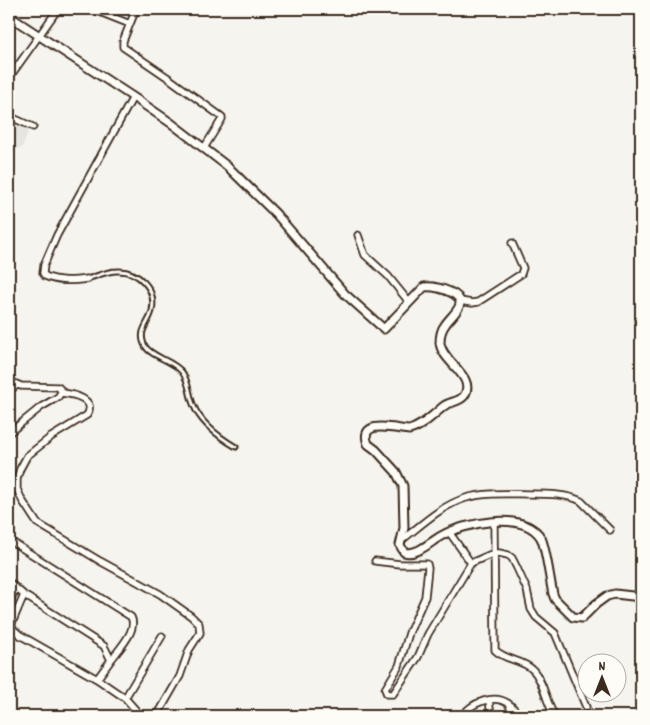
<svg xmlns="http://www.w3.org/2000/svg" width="650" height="725" font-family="Dekko,sans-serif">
  <rect width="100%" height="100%" fill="#f5f4ee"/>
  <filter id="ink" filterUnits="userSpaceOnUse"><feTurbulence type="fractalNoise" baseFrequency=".02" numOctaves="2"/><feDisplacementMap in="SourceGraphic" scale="10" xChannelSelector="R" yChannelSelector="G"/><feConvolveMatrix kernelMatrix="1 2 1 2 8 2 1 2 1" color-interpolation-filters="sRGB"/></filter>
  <g filter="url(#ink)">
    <!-- built -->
    <path fill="#e7e5df" d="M9,120L29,129L22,148L9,150Z"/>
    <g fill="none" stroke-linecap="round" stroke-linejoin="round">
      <defs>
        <path id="service" d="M87,279C97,276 107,271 117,271C138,270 157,289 152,311C149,324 137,331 145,346C151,357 173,360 182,372C189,381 189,394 193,404C200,423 219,437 236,447"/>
        <path id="minor" d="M92,9L130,24
          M136,9L123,41V47L167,77L222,117V119L204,148
          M9,78L58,9
          M9,116L33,127
          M358,235L365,255L388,276L409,302
          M87,279C72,281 59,282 45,276L43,273L44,265L57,235L133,97
          M460,301L472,303L478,302L521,274L523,268L512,243
          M9,381L21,386L58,387L62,391L58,397L41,407L9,433
          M9,391L17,385
          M61,393C73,394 97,399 87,415L51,437L27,456L20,469L17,479V489L22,500L37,523L100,561L160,594L191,616L199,624L200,633L189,650L180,676L157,716
          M494,523L495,650C506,661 522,659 533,670C545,683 545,702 555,716
          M449,532L471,563
          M9,540L131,617C138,630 119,649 111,660
          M402,540C421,525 442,505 466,498C487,492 510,494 532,494C548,494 567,494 581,501L610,530
          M375,561L400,564H427L428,568L425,597L409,633L399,666L385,689L387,694H393L418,657L428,634L471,563L494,553H499L508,555L512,558L517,568L527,590L531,609L536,617L555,633L586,707
          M9,582L24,595L104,646L111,660L97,679
          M24,595L12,623V628L20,635L97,679L125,698L141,716
          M9,604L16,588
          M125,698L162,636
          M489,700L491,716
          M509,704L512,716
          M253,716L254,714
          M462,716C471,703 494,693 509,704C514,707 516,712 519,716"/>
        <path id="tertiary" d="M9,16L136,99L171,123L227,166L276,214L345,294L384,329L424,287C434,286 441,288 450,292C472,302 452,314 445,325C441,330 440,337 440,343C442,362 477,377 464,396C459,402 449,402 444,406C434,414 422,427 409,430C396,429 358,418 368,444L376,450L396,472L403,486L404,528L400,545L404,552C417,556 430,542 441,536C464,523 524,510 541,538C546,548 550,581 553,594L555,599L573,617L582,618L596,604L607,596L615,594L641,597"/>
      </defs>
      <!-- service casing -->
      <use href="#service" stroke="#3b2a1e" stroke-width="7"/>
      <!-- minor casing -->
      <use href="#minor" stroke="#3b2a1e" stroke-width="9"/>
      <!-- tertiary casing -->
      <use href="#tertiary" stroke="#3b2a1e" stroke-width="11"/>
      <!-- service -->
      <use href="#service" stroke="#fdfcf7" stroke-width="3"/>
      <!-- minor -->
      <use href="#minor" stroke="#fdfcf7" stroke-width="5.5"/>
      <!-- tertiary -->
      <use href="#tertiary" stroke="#fdfcf7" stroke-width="7"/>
    </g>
  </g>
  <!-- margin -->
  <rect width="650" height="725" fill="none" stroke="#fdfcf7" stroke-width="30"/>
  <rect x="15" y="15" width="620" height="695" fill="none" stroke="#3b2a1e" stroke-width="2" filter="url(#ink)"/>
  <!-- north arrow -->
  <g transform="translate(602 678)"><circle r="24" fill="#fdfcf7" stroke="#afa8a0"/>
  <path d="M0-4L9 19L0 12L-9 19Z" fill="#3b2a1e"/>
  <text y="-8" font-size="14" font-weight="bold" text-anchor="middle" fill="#3b2a1e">N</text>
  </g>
</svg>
